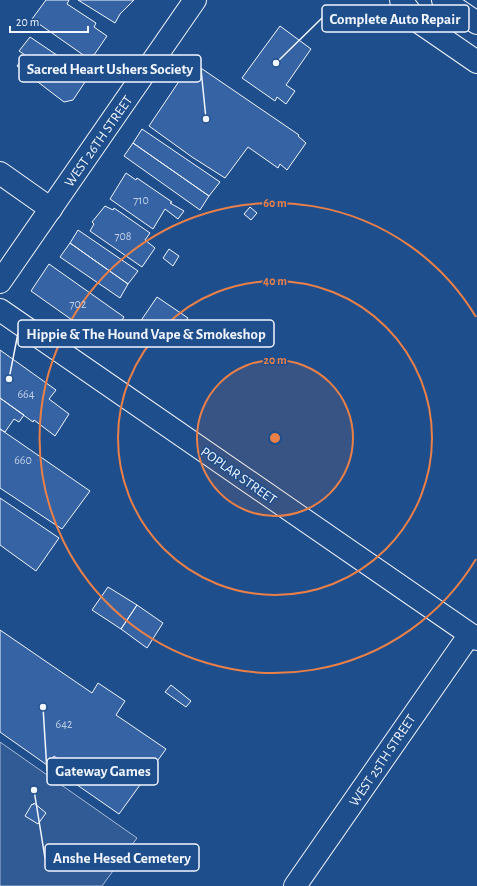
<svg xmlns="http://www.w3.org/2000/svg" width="477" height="886" font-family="'Alegreya Sans',sans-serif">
  <rect width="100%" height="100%" fill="#1f4e8c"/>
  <!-- built -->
  <path fill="#305b95" stroke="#a8bbd7" d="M0,742L137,838L102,886H0Z"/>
  <!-- building -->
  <path fill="#3563a3" stroke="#f2f6ff" d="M46,0H69L67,4L96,23L94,27L107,36L94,55H92L89,59L32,19Z
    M78,0H134L120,14L115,23Z
    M280,26L311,49L286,85L295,91L286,104L277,97L275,101L242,78Z
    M30,37L82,72L80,74L87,79L73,100L64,102L17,66L25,55L19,51Z
    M192,62L299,135L298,136L306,143L287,170L280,164L278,168L248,147L225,178L192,157L149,126Z
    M142,129L220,182L209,196L133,143Z
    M133,143L209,196L200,210L124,156Z
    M126,173L136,180L137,178L172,202L170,203L184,211L178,219L165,209L153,229L110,199Z
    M105,206L113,210L114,208L150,233L145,240L155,248L142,267L90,231L94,224L92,222Z
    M250,207L257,213L251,220L244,214Z
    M78,230L138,271L128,284L70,243Z
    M70,243L128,284L120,298L60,257Z
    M169,249L179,256L173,266L163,258Z
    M49,264L124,317L106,344L31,291Z
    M157,297L188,318L170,342L140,322Z
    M0,350L56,390L49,399L69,414L55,436L34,420L33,422L0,398Z
    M0,398L24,415L19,422L14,419L5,432L0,429Z
    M0,429L90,491L62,529L0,488Z
    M0,498L59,538L36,571L0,545Z
    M108,587L137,605L121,629L92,610Z
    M137,605L163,623L147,648L121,629Z
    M0,630L92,693L98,683L125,701L116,715L166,749L119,814L70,780L75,771L54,756L47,765L0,732Z
    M171,685L191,701L186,707L165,692Z
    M34,803L46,813L38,824L25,816L32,804L33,805Z"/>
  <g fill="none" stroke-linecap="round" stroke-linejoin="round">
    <defs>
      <path id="street" d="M0,173L51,209
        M0,310L477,639
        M295,886L470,634"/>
      <path id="secondary" d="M401,0L416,20L477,62
        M443,0L477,23"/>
      <path id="primary" d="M0,282L195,0"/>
    </defs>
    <!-- street casing -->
    <use href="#street" stroke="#f2f6ff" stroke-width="24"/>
    <!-- secondary casing -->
    <use href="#secondary" stroke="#f2f6ff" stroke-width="24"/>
    <!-- primary casing -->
    <use href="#primary" stroke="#f2f6ff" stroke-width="24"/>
    <!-- street -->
    <use href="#street" stroke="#1f4e8c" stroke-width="22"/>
    <!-- secondary -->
    <use href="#secondary" stroke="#1f4e8c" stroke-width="22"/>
    <!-- primary -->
    <use href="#primary" stroke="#1f4e8c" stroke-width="22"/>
  </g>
  <!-- distance rings -->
  <circle cx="275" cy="438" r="78" fill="#ea8049" fill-opacity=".12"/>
  <g fill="none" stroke="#ea8049" stroke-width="2">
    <circle cx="275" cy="438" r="78"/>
    <circle cx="275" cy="438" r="157"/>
    <path d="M476 559A235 235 0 1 1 476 317"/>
  </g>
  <g text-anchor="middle" stroke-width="3" stroke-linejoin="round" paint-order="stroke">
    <!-- number labels -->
    <g font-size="12" fill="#c3d1e8">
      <text x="141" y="204">710</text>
      <text x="123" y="240">708</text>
      <text x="78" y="308">702</text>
      <text x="26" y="398">664</text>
      <text x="23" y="464">660</text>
      <text x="64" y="728">642</text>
    </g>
    <!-- street labels -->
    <g font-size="14" fill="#f2f6ff" stroke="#1f4e8c">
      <text transform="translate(98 141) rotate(-55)" y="5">WEST 26TH STREET</text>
      <text transform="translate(239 475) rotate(35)" y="5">POPLAR STREET</text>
      <text transform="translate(382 760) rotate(-56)" y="5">WEST 25TH STREET</text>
    </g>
  </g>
  <circle cx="275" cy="438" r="6" fill="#ea8049" stroke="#1f4e8c" stroke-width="2"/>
  <g font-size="12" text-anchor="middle" font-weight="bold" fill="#ea8049" stroke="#1f4e8c" stroke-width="3" stroke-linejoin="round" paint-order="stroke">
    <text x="275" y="207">60 m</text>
    <text x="275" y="285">40 m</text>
    <text x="275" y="364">20 m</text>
  </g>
  <!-- callouts -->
  <path fill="none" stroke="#f2f6ff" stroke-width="1.5" d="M276 63L322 18M206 119L201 69M9 379L18 333M43 707L47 771M34 790L45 858"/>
  <g fill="#f2f6ff" stroke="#1f4e8c" stroke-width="1.5">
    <circle cx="276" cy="63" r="4"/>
    <circle cx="206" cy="119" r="4"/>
    <circle cx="9" cy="379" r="4"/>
    <circle cx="43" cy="707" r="4"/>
    <circle cx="34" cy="790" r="4"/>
  </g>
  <g fill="#1f4e8c" stroke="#f2f6ff" stroke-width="1.5">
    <rect x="322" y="5" width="147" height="27" rx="4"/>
    <rect x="19" y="55" width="182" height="27" rx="4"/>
    <rect x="18" y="320" width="256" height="27" rx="4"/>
    <rect x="47" y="758" width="111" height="27" rx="4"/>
    <rect x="45" y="844" width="154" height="27" rx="4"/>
  </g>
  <g font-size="15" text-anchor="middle" font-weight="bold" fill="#f2f6ff">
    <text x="395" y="24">Complete Auto Repair</text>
    <text x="110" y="74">Sacred Heart Ushers Society</text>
    <text x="146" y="339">Hippie &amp; The Hound Vape &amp; Smokeshop</text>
    <text x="103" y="776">Gateway Games</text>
    <text x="122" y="863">Anshe Hesed Cemetery</text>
  </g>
  <!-- scale -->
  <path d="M10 26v6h78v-6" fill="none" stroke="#f2f6ff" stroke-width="2"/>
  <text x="16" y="26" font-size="12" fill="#f2f6ff" stroke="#1f4e8c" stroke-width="3" paint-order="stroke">20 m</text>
</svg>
